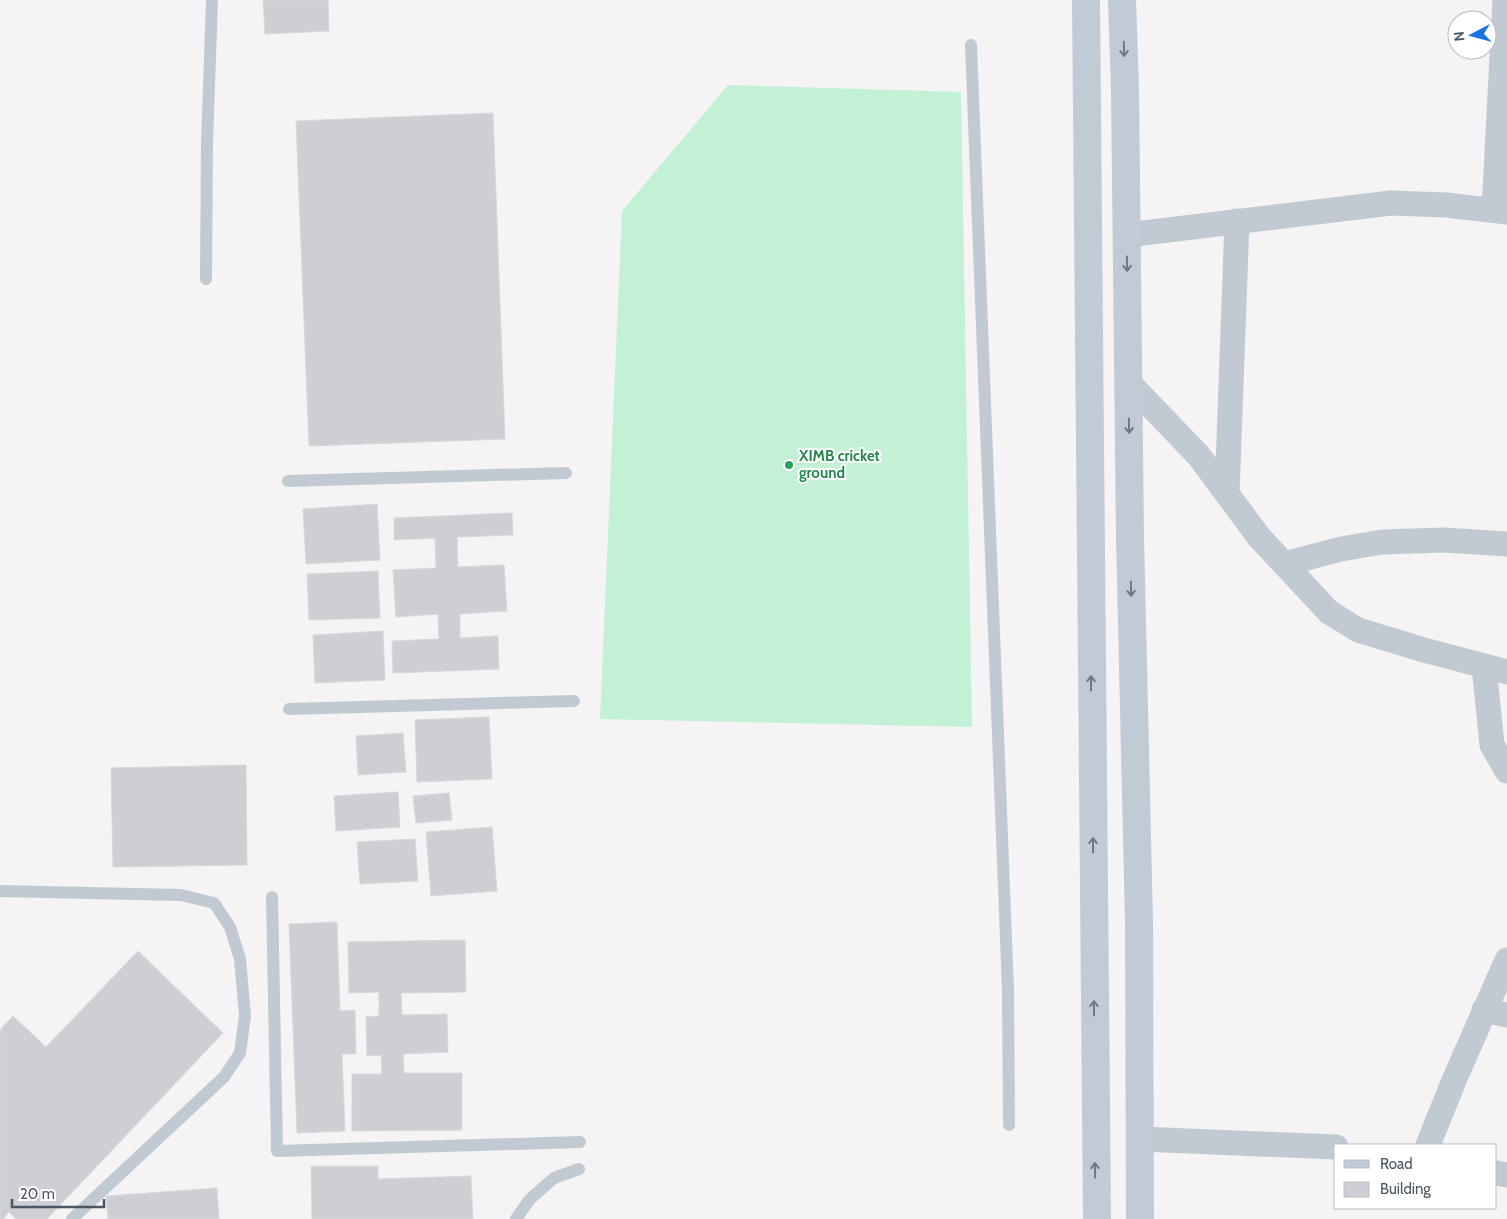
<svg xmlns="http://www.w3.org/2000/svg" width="1507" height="1219" font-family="Cabin,sans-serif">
	<rect width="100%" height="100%" fill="#f5f3f3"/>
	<path fill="#c3f1d5" d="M728 85 961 92 972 727 600 719 622 211Z"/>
	<path fill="#cdcfd5" stroke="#d7d9de" d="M263 0H328L329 31 265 34Z
		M493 113 505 439 309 446 296 121Z
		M377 504 380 560 306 564 303 509Z
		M512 513 513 535 457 537 458 567 504 565 507 611 460 614V638L498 636 499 669 393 673 392 641 439 639 438 614 396 617 393 570 436 568 435 538 394 540V518Z
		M378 571 380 618 309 620 307 574Z
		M383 631 385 680 315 683 313 635Z
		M489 717 492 779 417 782 415 720Z
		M403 733 406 772 358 775 356 736Z
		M246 765 247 865 113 867 111 768Z
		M398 792 400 827 336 831 334 796Z
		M449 793 452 820 416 823 413 796Z
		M492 827 497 891 431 896 426 832Z
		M415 839 418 881 360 884 357 842Z
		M337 922 340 1011 355 1010 356 1054H342L345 1131 297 1133 289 924Z
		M465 940 466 992 401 993 402 1015 447 1014 448 1052 403 1054 404 1073H462V1130L352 1131V1074H382L381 1055 367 1056 366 1017 379 1016V992L349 993 348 942Z
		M138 951 223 1033 47 1219H16L9 1212 3 1219H0V1030L13 1016 46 1047Z
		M311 1166H378V1179L471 1176 473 1219H312Z
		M217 1188 219 1219H108L106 1196Z"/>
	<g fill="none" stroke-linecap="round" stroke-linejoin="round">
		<path stroke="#c1cad2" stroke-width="12" d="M971 45 1008 990 1009 1125
			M206 279 207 143 212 0
			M288 481 566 473
			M289 709 574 701
			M0 891 181 895 214 903 230 927 240 959 245 1016 240 1053 224 1077 72 1219
			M272 897 277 1151 580 1142
			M516 1219 530 1199 554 1178 579 1169"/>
		<path stroke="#c1cad2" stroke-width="25" d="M1494 210 1505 0
			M1127 235 1391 203 1446 205 1507 212
			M1129 383 1199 456 1259 537 1329 612 1358 630 1424 650 1507 672
			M1227 494 1237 221
			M1284 564 1341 549 1382 542 1444 540 1507 544
			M1484 666 1492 745 1507 771
			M1484 1010 1507 1015
			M1140 1139 1336 1147
			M1428 1145 1455 1078 1507 960
			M1496 1173 1507 1175"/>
		<path stroke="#c1cbd6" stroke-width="28" d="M1086 0 1097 1219
			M1122 0 1125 89 1130 537 1139 922 1140 1219"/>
	</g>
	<defs><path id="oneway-shaft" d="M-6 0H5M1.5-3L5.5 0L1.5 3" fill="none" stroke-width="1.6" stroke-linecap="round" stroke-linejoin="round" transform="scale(1.25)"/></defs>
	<g stroke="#6e7984">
		<use href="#oneway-shaft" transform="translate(1124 49) rotate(88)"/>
		<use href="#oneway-shaft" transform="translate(1127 264) rotate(89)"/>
		<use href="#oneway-shaft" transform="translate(1129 426) rotate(89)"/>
		<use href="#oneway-shaft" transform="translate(1131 589) rotate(89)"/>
		<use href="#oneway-shaft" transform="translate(1091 683) rotate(-90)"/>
		<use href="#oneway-shaft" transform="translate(1093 845) rotate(-90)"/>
		<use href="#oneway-shaft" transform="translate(1094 1008) rotate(-90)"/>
		<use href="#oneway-shaft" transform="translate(1095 1170) rotate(-91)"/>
	</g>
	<circle fill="#2e9e5b" stroke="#fff" stroke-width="2" cx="789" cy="465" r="5"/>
	<g text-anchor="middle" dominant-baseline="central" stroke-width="4" stroke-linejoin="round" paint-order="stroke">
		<g font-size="15" font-weight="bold" fill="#27864d" stroke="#fff" text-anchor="start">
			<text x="799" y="456">XIMB cricket<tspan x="799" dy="17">ground</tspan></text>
		</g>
	</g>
	<rect x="1334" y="1144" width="162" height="65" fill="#ffffff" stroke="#b7bbc0"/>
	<rect x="1344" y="1160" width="25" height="8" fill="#c1cbd6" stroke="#b7bbc0"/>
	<text x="1380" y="1169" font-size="15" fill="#4a5661">Road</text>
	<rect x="1344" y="1182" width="25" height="15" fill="#cdcfd5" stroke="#b7bbc0"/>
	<text x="1380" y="1194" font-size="15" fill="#4a5661">Building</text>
	<g transform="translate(1472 35) rotate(264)"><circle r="24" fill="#ffffff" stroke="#b7bbc0"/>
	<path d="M0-4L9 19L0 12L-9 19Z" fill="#1a73e8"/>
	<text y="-8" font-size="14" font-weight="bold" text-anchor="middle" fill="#4a5661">N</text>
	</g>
	<path d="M12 1199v8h92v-8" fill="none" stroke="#4a5661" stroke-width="2.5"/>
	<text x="20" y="1199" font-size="15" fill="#4a5661" stroke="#ffffff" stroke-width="4" paint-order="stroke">20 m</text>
</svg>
